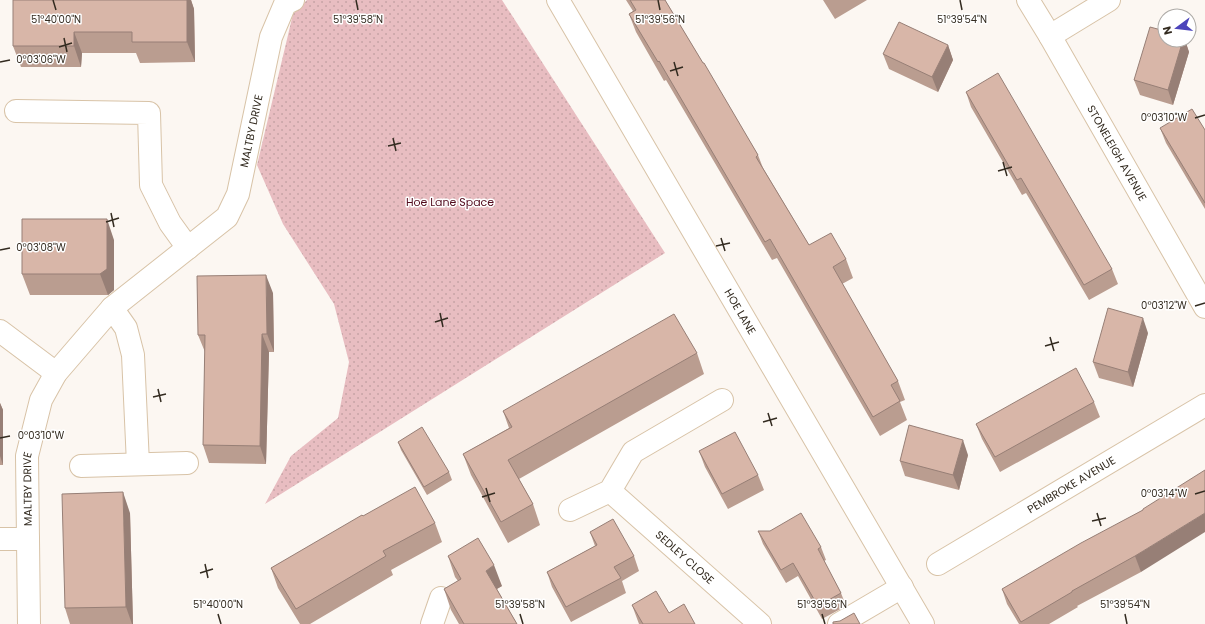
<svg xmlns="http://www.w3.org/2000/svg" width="1205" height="624" font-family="Poppins,sans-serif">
	<defs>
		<pattern id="park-dots" width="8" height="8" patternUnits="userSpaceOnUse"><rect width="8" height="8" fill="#e8bdc1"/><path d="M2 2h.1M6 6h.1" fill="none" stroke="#c7a3a6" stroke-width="1.8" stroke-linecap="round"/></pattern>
	</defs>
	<rect width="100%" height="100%" fill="#fcf7f2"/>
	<path fill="url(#park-dots)" d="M307 0H502L665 253 265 504 291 456 338 418 349 362 334 304 283 224 257 165 293 14Z"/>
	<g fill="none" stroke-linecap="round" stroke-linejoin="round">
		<g stroke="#d8c3a7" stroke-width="24">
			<g id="minor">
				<path id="s1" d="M558 0 923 624"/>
				<path id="s2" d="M1028 0 1050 36 1205 307"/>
				<path d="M1050 36 1109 0"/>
				<path d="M16 111 149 113 151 185 170 223 188 248"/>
				<path d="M112 308 126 328 133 355 138 464"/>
				<path d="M0 331 56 373"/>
				<path d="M81 466 187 463"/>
				<path id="s3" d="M610 491 760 624"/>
				<path d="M570 510 610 491 633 452 722 400"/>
				<path d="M0 539H28"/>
				<path id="s4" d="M938 564 1205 405"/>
				<path id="s5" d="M29 624 27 456 41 400 56 373 112 308 227 217 238 194 271 37 285 4 293 0"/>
				<path d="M432 624 441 598"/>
				<path d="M839 624 902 587"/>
			</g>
		</g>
		<use href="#minor" stroke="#fff" stroke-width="22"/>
	</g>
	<path fill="#ba9d90" d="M13 0H191L194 9 195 62 140 63 136 53H82L81 67H21L13 46Z
		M626 0H665L758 155 763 168 809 245 846 259 853 278 842 284 898 381 905 400 900 402 907 420 880 436 777 258 772 260 666 80 664 81 636 32 629 14 633 11Z
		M823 0H867L835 19Z
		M1165 40H1185L1189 52 1173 105 1140 95 1134 80Z
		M948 45 953 60 938 92 889 69 883 54Z
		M966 92 1112 269 1118 284 1089 300 1026 193 1022 195 971 107Z
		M1160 128 1205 130V209L1166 143Z
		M114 240V290L108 295H30L22 274Z
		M273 293 274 352H269L266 464 209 463 203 445 205 352 198 335Z
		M1148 333 1133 387 1099 378 1093 362Z
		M697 353 704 374 519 479 533 504 540 525 508 543 471 475 463 454 509 428 503 411Z
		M1094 402 1100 417 1000 472 982 439 976 424Z
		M0 403 3 410V465H0Z
		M398 442 449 472 452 480 427 495 401 450Z
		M699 451 758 475 764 490 728 509 705 467Z
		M968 455 959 490 905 476 900 461Z
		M1143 510 1141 572 1077 606 1078 607 1049 624H1019L1007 604 1002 589Z
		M130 513 133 624H70L65 608Z
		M363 516 435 523 442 542 391 570 393 575 310 624H300L278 588 271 568Z
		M758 531 821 547 826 560 824 561 841 593 846 606 822 619 798 576 786 583 763 544Z
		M590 532 634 556 639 571 622 581 626 593 571 622 552 587 547 572 595 546Z
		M448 556 502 586 497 589 517 624H459L451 610 444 589 458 581 455 577Z
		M632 605 669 613 695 624H639Z"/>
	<path fill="#977f76" d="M187 0H191L194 9 195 62 187 42Z
		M74 32 82 53 81 67 74 46Z
		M1183 40H1185L1189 52 1173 105 1168 90Z
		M948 45 953 60 938 92 932 77Z
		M107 219 114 240V290L108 295 100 274Z
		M266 275 273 293 274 352 267 334Z
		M1143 318 1148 333 1133 387 1128 372Z
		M262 334 269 352 266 464 260 446Z
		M0 403 3 410V465L0 456Z
		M963 440 968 455 959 490 953 475Z
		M123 492 130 513 133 624H132L126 607Z
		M1205 513V532L1141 572 1135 556Z
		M494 565 502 586 493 591 486 571Z"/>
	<path fill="#d8b6a8" stroke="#977f76" d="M13 0H187V42H132V32H74V46H13Z
		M630 0H665L703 63H704L758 155 756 157 809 245 831 233 846 259 833 267 898 381 891 385 900 401 873 417 770 239 765 242 659 61 658 62 629 14 636 10Z
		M899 22 948 45 932 77 883 54Z
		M1150 27 1165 31V40H1183L1168 90 1134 80Z
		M998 73 1112 269 1084 285 1021 178 1017 180 966 92Z
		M1192 109 1205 130V203L1160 128Z
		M22 219H107V269L100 274H22Z
		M266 275 267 334H262L260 446 203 445 205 335H198L197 276Z
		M1108 308 1143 318 1128 372 1093 362Z
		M674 314 697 353 508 460 533 504 501 522 463 454 512 427 503 411Z
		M1076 368 1094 402 995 457 976 424Z
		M909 425 963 440 953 475 900 461Z
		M422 427 449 472 424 487 398 442Z
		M735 432 758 475 722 494 699 451Z
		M1205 470V513L1135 556 1072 591V592L1021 622 1002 589 1081 543 1143 510V509Z
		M415 487 435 523 383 551 386 556 296 609 271 568 362 515 363 516Z
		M123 492 126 607 65 608 62 494Z
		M801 513 821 547 818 549 841 593 818 606 793 563 781 570 758 531H770Z
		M613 519 634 556 614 567 621 578 566 607 547 572 597 545 590 532Z
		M478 538 494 565 486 571 517 624H464L444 589 461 579 448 556Z
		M656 591 669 613 684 604 695 624H643L632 605Z
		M854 613 860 624H833V622L840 621Z"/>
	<path fill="none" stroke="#332b20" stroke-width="1.5" d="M53 0 56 10M356 0 358 10M658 0 660 10M960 0 962 10M64 38 67 52M59 47 72 43M0 62 10 60M674 62 678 76M670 71 683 67M1195 118 1205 115M393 138 396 151M388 146 401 143M1003 162 1007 176M998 171 1012 167M111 213 114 227M106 222 119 218M721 238 725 251M716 246 730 243M0 250 10 248M1195 306 1205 303M440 313 443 327M435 322 448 318M1050 337 1054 351M1045 346 1059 342M158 389 161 402M153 397 166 394M768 413 772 426M763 422 777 418M0 438 10 436M486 488 490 502M1195 494 1205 491M482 497 495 493M1097 513 1101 526M1092 521 1106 518M205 564 208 578M200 573 213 569M218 614 221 624M520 614 523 624M822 614 825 624M1125 614 1127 624"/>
	<g text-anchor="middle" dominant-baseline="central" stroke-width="3" stroke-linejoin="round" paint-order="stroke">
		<g font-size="11" fill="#332b20" stroke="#fff">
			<text stroke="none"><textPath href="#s5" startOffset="579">MALTBY DRIVE</textPath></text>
			<text stroke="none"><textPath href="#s2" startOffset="177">STONELEIGH AVENUE</textPath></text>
			<text stroke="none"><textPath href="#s1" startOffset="361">HOE LANE</textPath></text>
			<text stroke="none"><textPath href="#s4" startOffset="155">PEMBROKE AVENUE</textPath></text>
			<text stroke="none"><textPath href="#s5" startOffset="135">MALTBY DRIVE</textPath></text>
			<text stroke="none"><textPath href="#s3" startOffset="100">SEDLEY CLOSE</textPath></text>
		</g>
		<g font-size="11" fill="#530c1e" stroke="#fff">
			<text x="450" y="202">Hoe Lane Space</text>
		</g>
	</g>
	<g font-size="10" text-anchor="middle" fill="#332b20" stroke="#fff" stroke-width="3" stroke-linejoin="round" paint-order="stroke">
		<text x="56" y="23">51°40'00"N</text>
		<text x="660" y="23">51°39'56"N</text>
		<text x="358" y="23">51°39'58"N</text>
		<text x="962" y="23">51°39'54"N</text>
		<text x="41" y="63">0°03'06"W</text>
		<text x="1164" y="121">0°03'10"W</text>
		<text x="41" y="251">0°03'08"W</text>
		<text x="1164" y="309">0°03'12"W</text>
		<text x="41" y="439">0°03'10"W</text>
		<text x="1164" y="497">0°03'14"W</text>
		<text x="218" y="608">51°40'00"N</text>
		<text x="520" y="608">51°39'58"N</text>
		<text x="822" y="608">51°39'56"N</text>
		<text x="1125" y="608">51°39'54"N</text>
	</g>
	<g transform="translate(1177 28) rotate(255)"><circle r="19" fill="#ffffff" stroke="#adaaa6"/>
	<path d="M0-3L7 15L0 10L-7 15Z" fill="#4c44bb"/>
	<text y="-6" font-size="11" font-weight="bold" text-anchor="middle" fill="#332b20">N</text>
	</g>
</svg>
